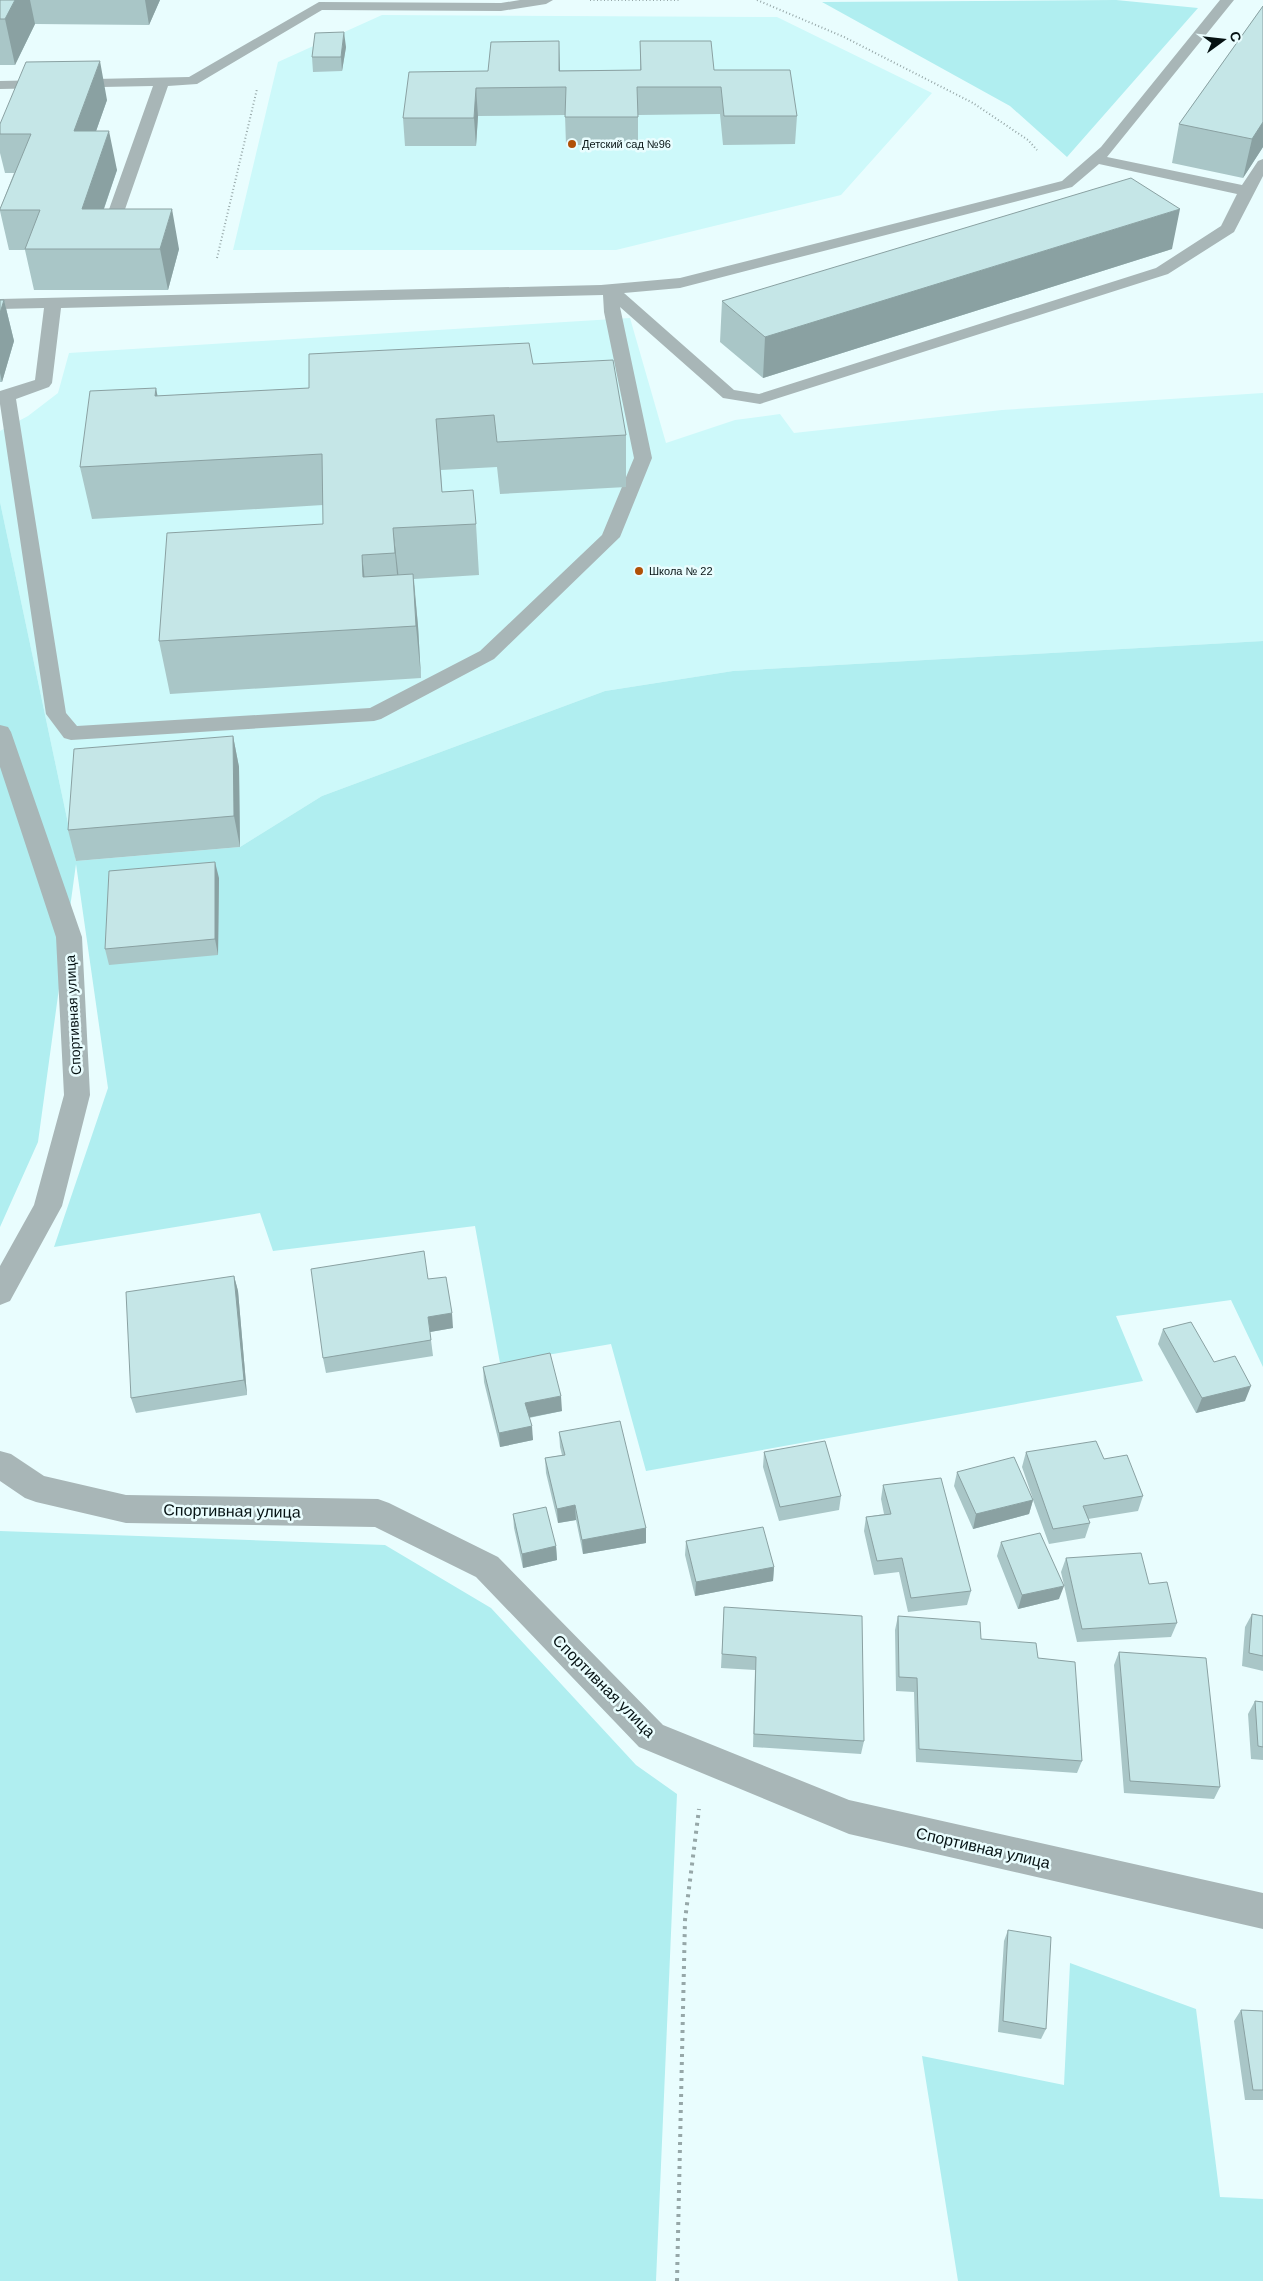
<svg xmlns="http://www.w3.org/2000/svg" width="1263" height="2281" font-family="Arial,sans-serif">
	<rect width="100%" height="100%" fill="#e9fdfe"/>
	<path fill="#cdf9fa" d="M382 15 777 17 932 93 841 195 616 250H233L278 62Z
		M630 318 666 443 735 420 780 414 794 433 1002 410 1263 393V641L733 671 605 691 322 796 240 847 76 861 0 502V431L28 416 58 393 69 353Z"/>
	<path fill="#b0eef0" d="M1116 0 1198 8 1067 157 1010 106 822 2Z
		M0 502 76 861 240 847 322 796 605 691 733 671 1263 641V1367L1231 1300 1116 1316 1143 1381 646 1471 611 1344 500 1363 475 1226 273 1251 260 1213 54 1247 108 1088 76 864 38 1142 0 1227Z
		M0 1531 385 1545 491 1608 636 1765 677 1794 656 2281H0Z
		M1070 1963 1196 2009 1220 2197 1263 2199V2281H958L922 2056 1064 2085Z"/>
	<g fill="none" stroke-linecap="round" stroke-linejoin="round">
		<path stroke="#96a7a8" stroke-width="2" stroke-dasharray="1 2.5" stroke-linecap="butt" d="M590 0H680
			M757 0 844 37 973 103 1028 140 1037 150
			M217 258 257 89"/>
		<path stroke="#96a7a8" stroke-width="4" stroke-dasharray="3 5" stroke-linecap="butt" d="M677 2281 685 1920 699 1809"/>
		<path fill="#a8b6b7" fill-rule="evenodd" d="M520 0H553L546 4 501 11 322 10 197 84 168 86 123 215 121 218H109L107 215 153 86 0 89V81L189 77 319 2 501 3Z
			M1220 0H1234L1107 157 1242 185 1258 161 1263 159V176L1234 232 1168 274 760 404 723 398 620 307 652 458 620 537 494 659 381 719 374 721 71 740 64 738 46 714 0 404V391L35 380 44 308 0 309V299L601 285 680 278 1062 181 1101 147ZM1099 164 1237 194 1221 226 1156 268 759 394 734 390 624 293 680 288 1072 187ZM603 295 604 312 634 458 602 535 480 651 370 708 77 726 66 713 16 399 49 387 52 383 61 308Z"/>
		<path fill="#a8b6b7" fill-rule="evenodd" d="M0 725 8 727 11 732 82 937 90 1095 62 1206 10 1301 0 1305V1266L34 1205 64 1095 56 937 0 767Z
			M0 1451 11 1454 44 1476 126 1495 378 1499 389 1503 498 1557 663 1725 849 1800 1263 1893V1929L849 1834 639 1747 476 1577 375 1527 126 1523 36 1502 25 1498 0 1481Z"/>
	</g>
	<path fill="#a9c6c7" d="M0 0H160L149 25 35 24 15 65H0Z
		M1263 6V147L1243 178 1172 163 1179 124Z
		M640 41 714 70 797 116 795 144 723 145 720 114 638 115V145H566L565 115 478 116 476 146H405L403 118 488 71 640 70Z
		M346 47 342 71 313 72 312 57Z
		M107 100 96 131 117 170 104 209 179 249 168 290H34L25 250H9L0 211V209L14 173H5L0 153V124Z
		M1172 249 763 378 720 342 722 301Z
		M0 300H4L14 341 2 382H0Z
		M533 364 626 435V487L500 494 497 467 441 470 442 492 476 524 479 575 414 579 418 626 421 678 170 694 159 641 323 524V505L92 519 80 467 157 396 309 388Z
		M233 736 239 767 240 847 76 861 68 830Z
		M219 878 218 955 109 965 105 949Z
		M234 1276 238 1291 247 1395 136 1413 131 1398Z
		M428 1279 453 1328 430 1332 433 1356 326 1373 323 1358Z
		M1163 1329 1214 1362 1245 1401 1196 1413 1158 1344Z
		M483 1367 562 1411 529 1418 533 1440 500 1447 484 1382Z
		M559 1432 646 1528V1543L583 1554 576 1520 558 1523 546 1473 545 1458 562 1455 560 1447Z
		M764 1452 841 1496 839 1510 779 1521 763 1467Z
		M1026 1452 1104 1459 1143 1496 1138 1511 1088 1519 1090 1523 1085 1538 1049 1544 1033 1500 1029 1514 973 1529 954 1486 957 1472 1033 1499 1022 1467Z
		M883 1485 971 1591 967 1605 908 1612 899 1572 874 1575 864 1531 866 1517 884 1514 881 1499Z
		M513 1514 556 1546 557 1560 523 1568 514 1528Z
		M686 1541 774 1567 773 1581 695 1596 685 1555Z
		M1001 1542 1059 1599 1018 1609 997 1556Z
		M1066 1558 1149 1584 1177 1623 1171 1637 1077 1642 1061 1572Z
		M724 1607 864 1741 861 1754 753 1747 755 1670 721 1668Z
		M1252 1614 1263 1616V1671L1242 1666 1245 1627Z
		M898 1616 981 1639 1038 1658 1082 1761 1077 1773 916 1762 914 1692 896 1691 895 1630Z
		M1119 1652 1220 1787 1214 1799 1124 1793 1114 1665Z
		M1255 1701 1263 1702V1760L1251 1759 1248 1714Z
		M1008 1930 1046 2029 1041 2039 998 2032 1004 1941Z
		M1241 2010 1263 2011V2100H1245L1234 2021Z"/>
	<path fill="#8aa1a2" d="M15 0H30L35 24 15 65 5 19Z
		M145 0H160L149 25Z
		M344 32 346 47 342 71 341 57Z
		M559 41 560 69V87L559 71Z
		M100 61 107 100 82 171 74 131Z
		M476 88 478 116 476 146 474 118Z
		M1263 122V147L1243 178 1252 139Z
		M109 131 117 170 90 249 82 209Z
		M172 209 179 249 168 290 160 249Z
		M1180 209 1172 249 763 378 765 337Z
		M4 300 14 341 2 382 0 373V313Z
		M156 388 166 439 155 396Z
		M393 528 399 580 400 605 395 553Z
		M362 555 368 607 369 630 363 577Z
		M413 574 418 626 421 678 416 626Z
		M233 736 239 767 240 847 234 816Z
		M215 862 219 878 218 955 215 939Z
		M234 1276 238 1291 247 1395 244 1380Z
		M452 1313 453 1328 430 1332 428 1317Z
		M1251 1386 1245 1401 1196 1413 1202 1398Z
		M561 1396 562 1411 526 1418 525 1403Z
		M532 1426 533 1440 500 1447 499 1433Z
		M1033 1500 1029 1514 973 1529 976 1514Z
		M575 1505 576 1520 558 1523 557 1509Z
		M646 1528V1543L583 1554 582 1540Z
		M556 1546 557 1560 523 1568 522 1554Z
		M774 1567 773 1581 695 1596 696 1582Z
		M1064 1586 1059 1599 1018 1609 1022 1595Z"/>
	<path fill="#c5e6e7" stroke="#8aa1a2" d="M0 0H15L5 19H0Z
		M1263 6V122L1252 139 1179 124Z
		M344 32 341 57H312L315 33Z
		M559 41V71L641 70 640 41H711L714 70H790L797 116H724L721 87H637L638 117H565L566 87 476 88 474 118H403L409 72 488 71 491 42Z
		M100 61 74 131H109L82 209H172L160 249H25L40 210H0V209L31 134H0V124L26 62Z
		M1131 178 1180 209 765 337 722 301Z
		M0 300H4L0 313Z
		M529 343 533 364 613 360 626 435 497 442 494 415 436 419 442 492 473 490 476 524 393 528 395 553 362 555 363 577 413 574 416 626 159 641 167 533 323 524 322 454 80 467 90 391 156 388 155 396 309 388V354Z
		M233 736 234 816 68 830 74 749Z
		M215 862V939L105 949 109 871Z
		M424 1251 428 1279 446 1277 452 1313 428 1317 431 1340 323 1358 311 1269Z
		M234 1276 244 1380 131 1398 126 1292Z
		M1191 1322 1214 1362 1235 1356 1251 1386 1202 1398 1163 1329Z
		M550 1353 561 1396 525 1403 532 1426 499 1433 483 1367Z
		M620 1421 646 1528 582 1540 575 1505 557 1509 545 1458 565 1455 559 1432Z
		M825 1441 841 1496 780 1507 764 1452Z
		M1096 1441 1104 1459 1127 1455 1143 1496 1083 1506 1090 1523 1053 1529 1026 1452Z
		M1014 1457 1033 1500 976 1514 957 1472Z
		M941 1478 971 1591 911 1598 902 1558 877 1561 866 1517 891 1514 883 1485Z
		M546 1507 556 1546 522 1554 513 1514Z
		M763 1527 774 1567 696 1582 686 1541Z
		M1040 1533 1064 1586 1022 1595 1001 1542Z
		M1141 1553 1149 1584 1167 1582 1177 1623 1082 1629 1066 1558Z
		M724 1607 862 1616 864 1741 754 1734 756 1657 722 1654Z
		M1252 1614 1263 1616V1656L1249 1653Z
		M898 1616 980 1622 981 1639 1036 1643 1038 1658 1075 1662 1082 1761 919 1749 917 1678 899 1677Z
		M1119 1652 1206 1658 1220 1787 1130 1781Z
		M1255 1701 1263 1702V1747L1258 1746Z
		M1008 1930 1051 1937 1046 2029 1003 2021Z
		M1241 2010 1263 2011V2090H1253Z"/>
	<g fill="#b05006" stroke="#e9fdfe" stroke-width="2">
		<circle cx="572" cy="144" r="5"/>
		<circle cx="639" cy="571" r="5"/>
	</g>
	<g text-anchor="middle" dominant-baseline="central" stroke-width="5" stroke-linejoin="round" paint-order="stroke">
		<g font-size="11" fill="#061213" stroke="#e9fdfe" text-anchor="start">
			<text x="582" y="144">Детский сад №96</text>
			<text x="649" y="571">Школа № 22</text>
		</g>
		<g font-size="14" fill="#061213" stroke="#e9fdfe">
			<text transform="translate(73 1015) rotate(-93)">Спортивная улица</text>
		</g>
		<g font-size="16" fill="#061213" stroke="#e9fdfe">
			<text transform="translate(232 1511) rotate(1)">Спортивная улица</text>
			<text transform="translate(604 1686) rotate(45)">Спортивная улица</text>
			<text transform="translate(983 1848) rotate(13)">Спортивная улица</text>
		</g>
	</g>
	<g transform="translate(1223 40) rotate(75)" stroke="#e9fdfe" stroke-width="4" paint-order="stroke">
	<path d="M0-4L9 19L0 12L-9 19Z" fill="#061213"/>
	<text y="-8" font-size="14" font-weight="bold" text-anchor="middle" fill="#061213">С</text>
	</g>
</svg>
